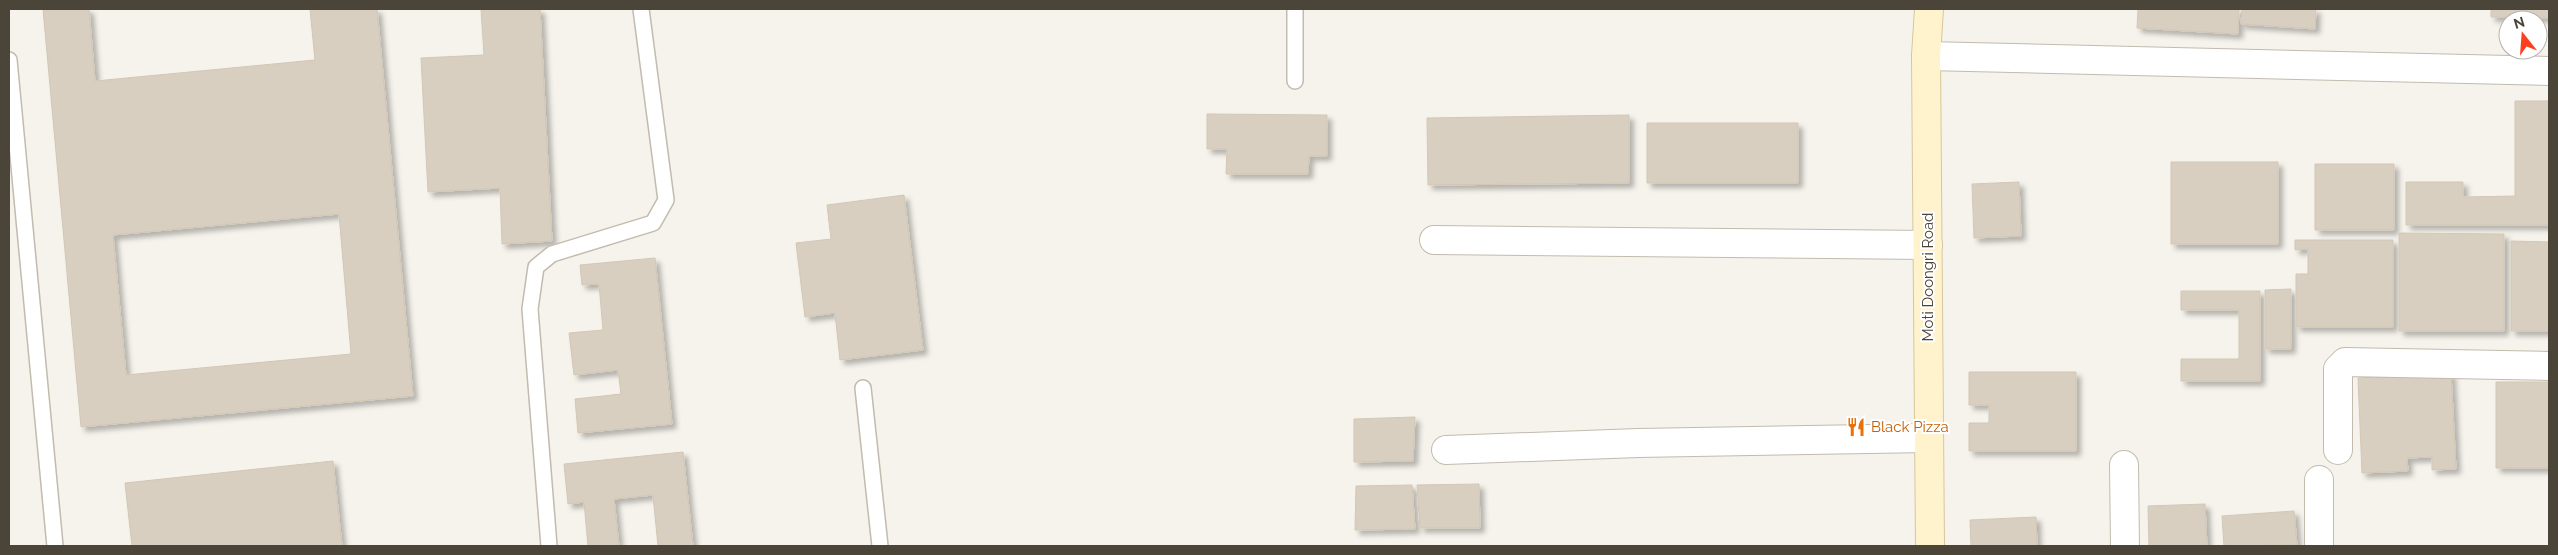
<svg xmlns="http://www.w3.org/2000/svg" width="2558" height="555" font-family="Raleway,sans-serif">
	<defs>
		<filter id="shadow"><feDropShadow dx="4.5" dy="4.5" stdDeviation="2.5" flood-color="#0004"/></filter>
	</defs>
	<rect width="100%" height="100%" fill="#f6f3ec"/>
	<path fill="#d8cfc1" stroke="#d3c7b4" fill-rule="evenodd" filter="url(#shadow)" d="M43 9H89L95 81 315 60 310 9H377L413 396 81 427ZM339 214 351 354 126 375 113 235Z
		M481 9H540L552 241 502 244 500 188 428 192 421 58 484 55Z
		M2138 9H2239L2238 34 2137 28Z
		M2242 9H2316L2315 29 2241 24Z
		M2491 9H2549V18L2491 17Z
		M2515 101H2549V225H2406V182H2463V197L2515 196Z
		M1207 114 1327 115V156H1309L1308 174H1226L1227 149H1207Z
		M1629 115V183L1428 185 1427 118Z
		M1647 123H1798V183H1647Z
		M2171 162H2278V244H2171Z
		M2315 164H2394V230H2315Z
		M2019 182 2021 236 1974 238 1972 184Z
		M904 195 923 350 840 360 835 313 805 317 796 243 831 239 827 205Z
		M2399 233 2504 234V331H2399Z
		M2295 240H2393V327H2296V274H2308V249L2295 250Z
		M2511 241 2549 242V331H2511Z
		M655 258 672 424 578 433 575 399 621 394 618 370 574 375 569 333 603 330 599 284 582 285 580 265Z
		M2291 289V349H2265V290Z
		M2181 291H2260V381H2181V359H2239V310H2181Z
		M1969 372H2076V451H1969V423H1989V405H1969Z
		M2451 373 2456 469 2432 470V457L2407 458 2408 471 2362 473 2358 378Z
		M2496 382H2549V468H2496Z
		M1415 417 1413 461 1354 462V419Z
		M683 452 693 546H658L653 495 614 499 619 546H588L584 502 568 504 564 464Z
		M333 461 342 546H132L125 483Z
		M1479 484 1480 528H1420L1417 485Z
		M1412 485 1415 529 1355 530 1356 486Z
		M2205 504 2207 546H2149L2148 506Z
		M2294 511 2297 545 2224 546 2222 516Z
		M2036 517 2037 546H1971L1970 520Z"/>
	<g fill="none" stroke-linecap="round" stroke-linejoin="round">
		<g stroke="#c2bbae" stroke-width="18">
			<path id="lane" d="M9 60 55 546
				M1295 81V9
				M863 388 880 546
				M549 546 530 309 536 267 552 254 653 223 666 200 641 9"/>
		</g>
		<g stroke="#c2bbae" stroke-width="30">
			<path id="street" d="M1926 56 2549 71
				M1434 240 1928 245
				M1446 450 1638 443 1929 438
				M2338 450V369L2345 362 2549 366
				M2124 465 2125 546
				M2319 480V546"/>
		</g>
		<g stroke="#d6c79b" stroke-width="30">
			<path id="secondary" d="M1929 9 1926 56 1930 546"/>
		</g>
		<use href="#lane" stroke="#fff" stroke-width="15"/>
		<use href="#street" stroke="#fff" stroke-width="28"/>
		<use href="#secondary" stroke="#fff3cd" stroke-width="28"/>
	</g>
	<defs>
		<g id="restaurant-bare" transform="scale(1.5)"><path d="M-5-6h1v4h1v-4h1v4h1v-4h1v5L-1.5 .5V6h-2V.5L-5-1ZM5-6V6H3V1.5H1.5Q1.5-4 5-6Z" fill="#e8710a" stroke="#fff" stroke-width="2.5" paint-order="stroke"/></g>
	</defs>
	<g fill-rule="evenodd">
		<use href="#restaurant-bare" x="1856" y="427"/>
	</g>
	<g text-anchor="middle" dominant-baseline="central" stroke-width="4" stroke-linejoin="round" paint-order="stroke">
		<g font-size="15" fill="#4b4439" stroke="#fff">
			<text transform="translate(1928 277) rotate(-90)">Moti Doongri Road</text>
		</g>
		<g font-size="15" fill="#c56008" stroke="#fff" text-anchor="start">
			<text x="1871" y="427">Black Pizza</text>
		</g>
	</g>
	<rect width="2558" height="555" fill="none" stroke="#4b4439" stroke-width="20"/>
	<g transform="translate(2523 35) rotate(343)"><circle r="24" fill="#ffffff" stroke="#b7b4b0"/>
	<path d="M0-4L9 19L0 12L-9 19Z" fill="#fc3f1d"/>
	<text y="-8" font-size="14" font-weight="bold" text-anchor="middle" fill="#4b4439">N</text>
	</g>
</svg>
